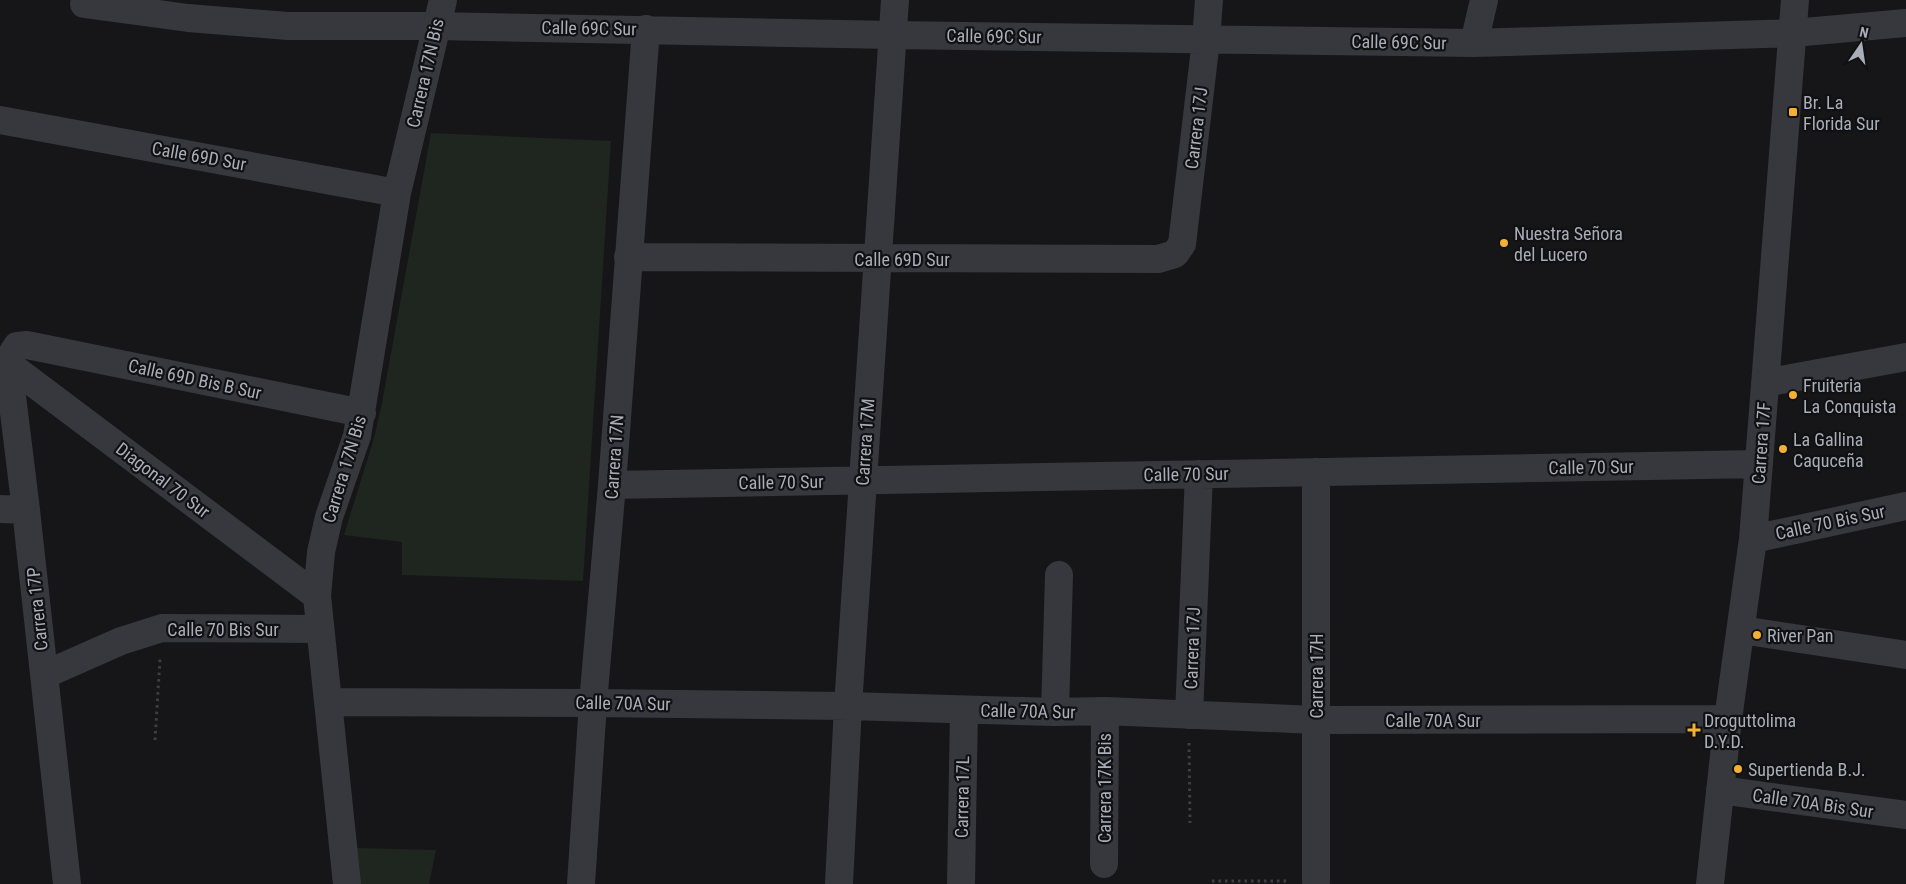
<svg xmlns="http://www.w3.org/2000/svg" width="1906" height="884" font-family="'Roboto Condensed',sans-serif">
	<rect width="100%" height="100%" fill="#161618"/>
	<path fill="#1e261f" d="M431 133 611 141 583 581 402 575V542L344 535 374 438 382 403Z
		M356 848 436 850 429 884H360Z"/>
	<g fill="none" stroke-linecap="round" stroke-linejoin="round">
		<path stroke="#3d3f44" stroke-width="3" stroke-dasharray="2.5 4" stroke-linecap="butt" d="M155 740 160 659
			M1189 743 1190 823
			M1212 881H1289"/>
		<path stroke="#37383d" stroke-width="28" d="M84 4 188 18 288 26H436L893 35 1474 43 1793 33 1906 23
			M1474 43 1484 0
			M0 120 397 193
			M628 257 1158 259 1175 254 1182 244 1206 40 1209 0
			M8 364 317 596
			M1765 383 1906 357
			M612 485 1759 464
			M0 509 26 510
			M1753 539 1906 506
			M1741 630 1906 655
			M44 675 121 641 162 628 320 629
			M328 702 593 703 848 706 1055 712 1105 711 1316 720 1728 719
			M1055 712 1059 575
			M1189 715 1199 474
			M1720 790 1906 815
			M1104 864 1105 711
			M1316 881V472
			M67 884 26 510 8 364 13 352 17 346 27 345 362 413
			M347 884 317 596 321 552 329 517 357 436 397 193 443 0
			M581 884 593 703 612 485 646 29
			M839 884 848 706 895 0
			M961 884 964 710
			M1710 884 1728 719 1753 539 1795 0"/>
	</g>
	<g fill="#f2b134" stroke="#111113" stroke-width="2">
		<rect x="1788" y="107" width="10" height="10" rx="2.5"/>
		<circle cx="1504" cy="243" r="5"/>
		<circle cx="1793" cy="395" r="5"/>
		<circle cx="1783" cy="449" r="5"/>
		<circle cx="1757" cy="635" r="5"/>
		<path d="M1691.5 722.5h5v5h5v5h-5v5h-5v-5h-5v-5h5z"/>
		<circle cx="1738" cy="769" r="5"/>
	</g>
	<g text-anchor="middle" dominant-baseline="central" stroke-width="4.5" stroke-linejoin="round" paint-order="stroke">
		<g font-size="18" fill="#a8adb8" stroke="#111113">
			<text transform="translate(589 28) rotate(1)">Calle 69C Sur</text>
			<text transform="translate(994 36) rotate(1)">Calle 69C Sur</text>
			<text transform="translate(1399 42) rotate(1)">Calle 69C Sur</text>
			<text transform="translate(425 73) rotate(-77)">Carrera 17N Bis</text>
			<text transform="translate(1196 128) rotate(-83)">Carrera 17J</text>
			<text transform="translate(199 156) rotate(10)">Calle 69D Sur</text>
			<text x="902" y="259">Calle 69D Sur</text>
			<text transform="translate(195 379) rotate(12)">Calle 69D Bis B Sur</text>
			<text transform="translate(865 442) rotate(-86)">Carrera 17M</text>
			<text transform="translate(1761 443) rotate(-86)">Carrera 17F</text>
			<text transform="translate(614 457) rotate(-86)">Carrera 17N</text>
			<text transform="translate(1591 467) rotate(-1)">Calle 70 Sur</text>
			<text transform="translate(344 469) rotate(-73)">Carrera 17N Bis</text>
			<text transform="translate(1186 474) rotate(-1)">Calle 70 Sur</text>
			<text transform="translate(163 480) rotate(37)">Diagonal 70 Sur</text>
			<text transform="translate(781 482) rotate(-1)">Calle 70 Sur</text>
			<text transform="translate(1830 522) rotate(-12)">Calle 70 Bis Sur</text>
			<text transform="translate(37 609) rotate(-96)">Carrera 17P</text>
			<text x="223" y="629">Calle 70 Bis Sur</text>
			<text transform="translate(1192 648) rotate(-88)">Carrera 17J</text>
			<text transform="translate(1316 676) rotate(-90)">Carrera 17H</text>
			<text transform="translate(623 703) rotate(1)">Calle 70A Sur</text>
			<text transform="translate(1028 711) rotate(1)">Calle 70A Sur</text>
			<text x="1433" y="720">Calle 70A Sur</text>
			<text transform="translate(1104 788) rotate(-90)">Carrera 17K Bis</text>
			<text transform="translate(962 797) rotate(-89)">Carrera 17L</text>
			<text transform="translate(1813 803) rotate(8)">Calle 70A Bis Sur</text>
		</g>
		<g font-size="18" fill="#a8adb8" stroke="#111113" text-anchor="start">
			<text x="1803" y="102">Br. La<tspan x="1803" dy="21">Florida Sur</tspan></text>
			<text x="1514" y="233">Nuestra Señora<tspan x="1514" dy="21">del Lucero</tspan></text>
			<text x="1803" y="385">Fruiteria<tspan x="1803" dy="21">La Conquista</tspan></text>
			<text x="1793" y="439">La Gallina<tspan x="1793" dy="21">Caquceña</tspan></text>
			<text x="1767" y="635">River Pan</text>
			<text x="1704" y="720">Droguttolima<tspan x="1704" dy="21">D.Y.D.</tspan></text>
			<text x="1748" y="769">Supertienda B.J.</text>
		</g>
	</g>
	<g transform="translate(1861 45) rotate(13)" stroke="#111113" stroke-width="4" paint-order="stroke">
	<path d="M0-4L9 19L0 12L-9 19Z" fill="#a8adb8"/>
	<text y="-8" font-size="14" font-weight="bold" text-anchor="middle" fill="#a8adb8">N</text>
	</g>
</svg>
